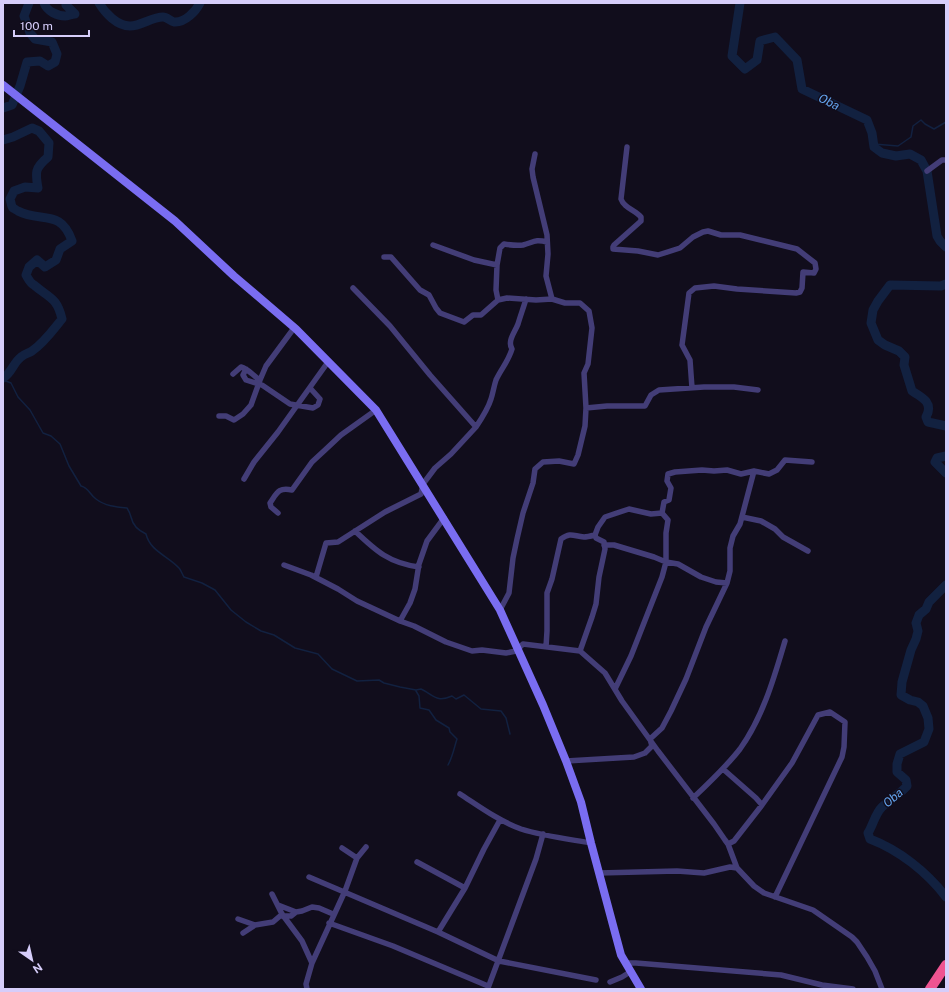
<svg xmlns="http://www.w3.org/2000/svg" width="949" height="992" font-family="'Public Sans',sans-serif">
	<rect width="100%" height="100%" fill="#110d1c"/>
	<g fill="none" stroke-linecap="round" stroke-linejoin="round">
		<path stroke="#122140" stroke-width="1.5" d="M874 144 898 146 911 137 913 126 921 120 925 124 934 129 946 122
			M3 380 11 383 18 397 30 410 43 433 51 436 60 444 69 466 81 486C89 488 90 495 96 499 105 506 116 507 127 508 129 511 130 513 131 517 133 526 138 530 146 534 150 551 168 556 179 568 181 570 182 574 184 577L202 583 215 590 231 610 246 622 261 631 274 635 295 648 318 654 332 669 357 681 379 680 384 683 400 687 416 690 421 689C434 695 436 703 452 696L456 699 464 695 481 709 501 711 506 718 510 734
			M416 691 419 696 420 708 429 710 436 720 449 728 450 732 457 739C454 748 453 756 448 765"/>
		<path stroke="#122140" stroke-width="9" d="M44 3C47 11 57 16 65 16 68 16 72 14 75 14L66 5 67 3
			M99 3C105 13 117 26 130 26 141 26 152 17 163 17 167 17 170 21 174 22 185 23 196 11 200 3
			M740 3 732 56 745 69 757 60 760 41 775 37 797 60 802 89 867 120 872 133 874 147 882 153 896 156 910 154 921 160 927 171 937 236 940 241 946 247
			M3 108 12 105 20 86 27 62 40 61 48 66 55 62 57 54 52 42 35 39 30 33 24 16 29 3
			M3 140 13 137 32 128 39 131 49 143 48 157C35 168 35 172 38 188L25 187 14 191 10 199C11 201 11 206 13 208 14 208 17 211 18 211 40 223 61 208 72 241L60 249 56 260 45 267 37 260 29 267 26 275C28 278 30 283 34 285 49 298 57 297 62 319 53 330 44 343 32 351 29 353 24 354 21 357 13 363 12 373 3 378
			M946 284 941 286 890 285 878 301 873 310 871 323 878 340 885 345 899 351 905 357 904 365 912 391C922 397 934 403 926 417L928 422 946 426
			M946 456 937 458 935 462 946 473
			M946 585 929 602 926 609 919 615 916 623 918 631 916 639 911 650 902 682 901 695 910 700 918 702 923 706 928 718 929 729 924 742 900 754 897 764V772L906 780 907 786C899 795 890 799 882 807 875 814 873 825 868 833L870 839C899 850 927 872 946 897"/>
		<path stroke="#433d77" stroke-width="5.5" d="M627 147 621 199C624 208 635 210 641 217V221L614 245 613 247V249L638 251 658 255 680 248 693 237 703 232 708 231 721 235H740L797 249 815 263 816 269 814 273 803 272 802 288 800 292 796 293 737 289 714 286 695 288 689 293 682 345 690 360 692 388
			M927 171 942 160H946
			M433 245 474 260 497 265 500 248 504 244C510 245 517 246 523 245 534 242 535 239 547 242
			M384 257H391L420 290 429 295 436 308 440 313 464 322 473 315H481L498 300 507 298 536 300 552 299 546 276 548 254 547 235 533 177 532 169 535 154
			M497 265 496 290 498 300
			M246 369 243 375 246 380 262 385 290 404 313 408 318 405 320 399 310 388
			M233 374 241 367C249 369 253 376 260 380
			M586 408 607 406H645L651 395 659 390 704 387H734L758 390
			M219 416H226L234 420 243 414 251 405 260 380 266 366 294 328
			M476 427C482 418 488 409 491 399 493 393 494 386 496 380 501 369 508 362 512 349 507 341 515 332 518 324 520 317 524 306 526 299
			M244 479 254 462 278 432 328 362
			M278 513 271 507 270 503C277 493 278 487 292 490L312 462 325 450 341 435 376 410
			M742 517 761 521 775 529 783 537 808 551
			M355 531C376 551 389 563 419 567
			M604 545H614L654 557 666 562 678 564 701 577 716 582 727 583
			M284 565 311 575 338 589 357 601 400 621 414 626 446 642 472 651 482 650 506 653 516 651 523 644 580 651 592 617 596 604 599 577 605 549 604 542 596 538 595 535 598 527 605 517 629 509 651 514 662 513 664 502 669 500 671 488 667 481 668 474 675 472 702 470 714 471 727 470 741 474 754 471 769 474 777 470 785 460 812 462
			M316 577 326 543 338 542 385 512 421 494 423 484 435 468 451 454 476 427 430 375 390 326 353 288
			M500 610 509 593 513 558 517 539 523 513 533 483 535 469 543 462 559 461 574 464 578 455 585 426 586 408 584 373 588 364 592 328 589 311 580 303H565L552 299
			M400 621 410 603 415 589 419 564 427 541 444 518
			M546 647 547 631V593L552 579 561 539C571 532 573 536 584 537 587 537 591 536 595 535
			M580 651 605 673 622 701 658 751 714 824 725 840 728 844 737 868 754 886 764 893 813 910 852 937 857 942 867 957 875 971 882 989
			M615 689 631 656 662 577 666 562V533L668 520 662 513
			M566 761 634 757 645 753 652 746 650 739 662 728 671 711 686 679 706 627 727 583 730 571V548L733 536 740 524 754 471
			M723 769 756 798 762 805
			M460 794C480 807 499 821 521 829 543 836 568 839 591 843
			M693 798C709 783 726 767 740 749 763 717 774 678 785 641
			M728 844 734 841 762 805 792 763 818 715 830 712 845 722 844 747 842 757 775 897
			M342 848 357 858
			M417 862 465 888
			M599 873 677 871 704 873 730 867 737 868
			M309 877 438 932 499 961 596 980
			M272 894 282 914 302 941 312 963
			M278 905 296 912
			M238 919 255 925
			M329 923 393 946 488 986
			M438 932 465 888 484 849 500 820
			M243 933 255 925 273 922 280 916H291L296 912 302 911 312 907 319 908 333 914
			M625 963H636L781 975 822 985 853 989
			M610 982 622 977 630 972
			M488 988 536 859 543 834
			M307 989 306 984 312 963 345 891 357 858 366 847"/>
		<path stroke="#7a6df1" stroke-width="8" d="M3 85 175 221 234 276 296 329 376 410 500 610 543 705 566 761 581 802 591 843 621 955 641 989"/>
		<path stroke="#ef5492" stroke-width="10" d="M930 989 946 965"/>
	</g>
	<g text-anchor="middle" dominant-baseline="central" stroke-width="3" stroke-linejoin="round" paint-order="stroke">
		<g font-size="12" font-style="italic" fill="#65a5f0" stroke="#110d1c">
			<text transform="translate(829 102) rotate(26)">Oba</text>
			<text transform="translate(893 798) rotate(-41)">Oba</text>
		</g>
	</g>
	<rect width="949" height="992" fill="none" stroke="#d6cdfa" stroke-width="8"/>
	<g transform="translate(32 960) rotate(146)" stroke="#110d1c" stroke-width="3" paint-order="stroke">
	<path d="M0-3L7 15L0 10L-7 15Z" fill="#d6cdfa"/>
	<text y="-6" font-size="11" font-weight="bold" text-anchor="middle" fill="#d6cdfa">N</text>
	</g>
	<path d="M14 30v6h75v-6" fill="none" stroke="#d6cdfa" stroke-width="2"/>
	<text x="20" y="30" font-size="12" fill="#d6cdfa" stroke="#110d1c" stroke-width="3" paint-order="stroke">100 m</text>
</svg>
